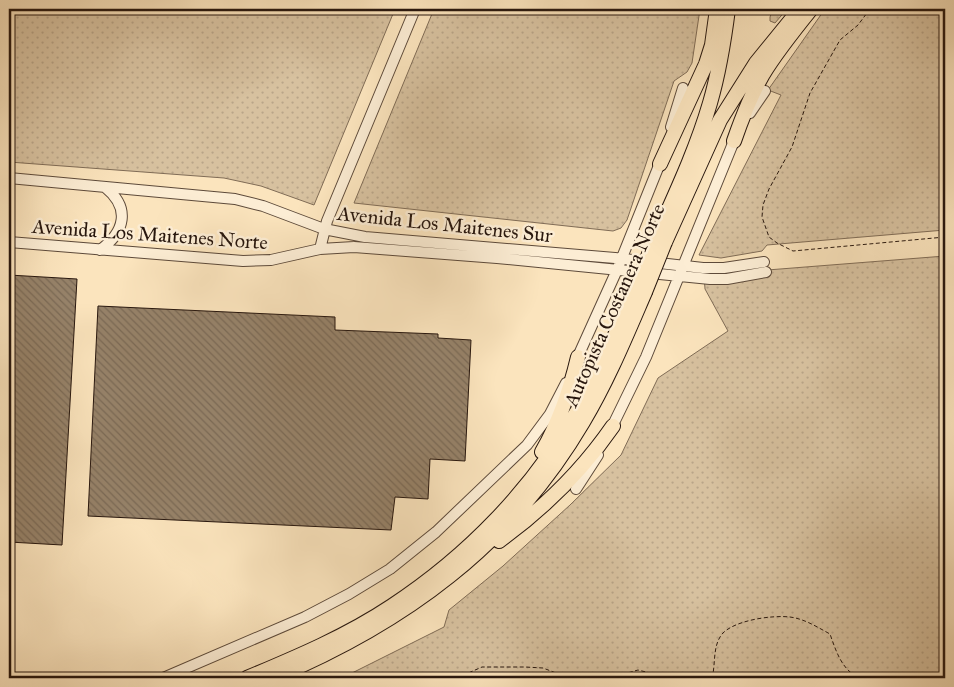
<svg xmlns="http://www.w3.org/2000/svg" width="954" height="687" font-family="'IM FELL Great Primer',serif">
	<defs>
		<pattern id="grass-dots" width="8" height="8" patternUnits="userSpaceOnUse" patternTransform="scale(1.25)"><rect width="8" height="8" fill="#d7c19f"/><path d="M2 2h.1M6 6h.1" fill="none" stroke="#b9a588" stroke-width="1.8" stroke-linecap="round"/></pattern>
		<pattern id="building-back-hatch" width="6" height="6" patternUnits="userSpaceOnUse" patternTransform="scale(1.25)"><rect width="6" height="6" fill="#968269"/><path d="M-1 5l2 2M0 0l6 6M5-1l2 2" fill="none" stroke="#7a6955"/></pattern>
	</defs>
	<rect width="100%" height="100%" fill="#fbe4bd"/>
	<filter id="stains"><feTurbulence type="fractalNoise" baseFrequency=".004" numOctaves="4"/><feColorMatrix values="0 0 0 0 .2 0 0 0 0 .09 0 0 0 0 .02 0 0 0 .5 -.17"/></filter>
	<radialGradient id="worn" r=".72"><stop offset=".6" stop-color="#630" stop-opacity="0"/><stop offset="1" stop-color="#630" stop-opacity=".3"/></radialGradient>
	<path fill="url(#grass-dots)" stroke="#806c56" d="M9 9H395L314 205 261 186 224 178 9 162Z
		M434 9H700L692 63 687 72 674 81 627 220 621 228 613 231 354 203Z
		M773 9H787L775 23 770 21V17Z
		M825 9H945V230L767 245 762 251 721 258 699 255 781 95 768 90Z
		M945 256V678H342L444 627 449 610 503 566 570 505 621 455 658 378 728 331 705 289 704 275Z"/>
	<path fill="url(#building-back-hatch)" stroke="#28170e" d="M9 275 77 279 62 545 9 542Z
		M98 306 335 317V330L438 334V338L471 340 465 461 430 459 428 499 395 497 391 530 88 516Z"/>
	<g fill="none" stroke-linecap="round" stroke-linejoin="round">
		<g stroke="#5d4a3a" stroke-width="12">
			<path id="minor" d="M750 113 765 91
				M671 127 683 88
				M9 178 235 199 263 206 324 229 365 237 615 258 703 268H724L764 262
				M9 242 243 261 271 260 320 249 354 247 497 258 710 279H727L766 272
				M320 249 327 221 415 9
				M100 250C125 232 131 208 105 187
				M575 363 617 270 662 158
				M610 431 646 357 736 136
				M576 489 598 455
				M163 678 305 617 349 594 390 569 436 532 527 445 550 414 566 383"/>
		</g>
		<g stroke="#28170e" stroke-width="16">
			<path id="highway" d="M734 141C742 118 751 95 763 74 777 51 794 30 811 9
				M660 164 706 64 712 45 717 9
				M654 242C674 197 696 151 710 103 719 72 724 41 728 9
				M665 242 720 120 756 63 800 9
				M542 452C559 422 570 391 578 357
				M499 541C543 509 582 471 613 426
				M247 678C297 657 347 636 392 606 468 556 533 489 578 410 600 372 617 331 634 291
				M273 678C404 623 510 546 583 422 608 380 626 336 645 292"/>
		</g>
		<path stroke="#28170e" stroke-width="1" stroke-dasharray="4 2.5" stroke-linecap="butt" d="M870 9 858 25 840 40 810 93 792 147 769 189 763 205 762 217 769 237 777 243 793 251 945 237
			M457 678 482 667H525L543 668 569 678
			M610 678 638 670 670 678
			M712 678C716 664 712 645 723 633 736 620 772 615 790 617 805 619 817 627 830 634 836 651 842 671 860 678
			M886 678 896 677 905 678"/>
		<use href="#minor" stroke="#fcedd4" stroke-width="10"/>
		<use href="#highway" stroke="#fbe4bd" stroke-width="14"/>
		<g stroke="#28170e" stroke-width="16" stroke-linecap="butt">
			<path id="highway-bridge" d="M634 291 654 242
				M645 292 665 242"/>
		</g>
		<use href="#highway-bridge" stroke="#fbe4bd" stroke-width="14"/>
	</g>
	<g text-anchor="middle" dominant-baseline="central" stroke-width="5" stroke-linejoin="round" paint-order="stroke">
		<g font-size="20" fill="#28170e" stroke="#fcedd4">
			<text transform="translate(445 224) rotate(6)">Avenida Los Maitenes Sur</text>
			<text transform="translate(150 234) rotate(4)">Avenida Los Maitenes Norte</text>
			<text transform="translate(614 305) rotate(-66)">Autopista Costanera Norte</text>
		</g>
	</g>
	<rect width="954" height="687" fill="none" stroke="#fbe4bd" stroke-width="30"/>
	<rect x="10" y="10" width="934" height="667" fill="none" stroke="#28170e" stroke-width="2.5"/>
	<rect x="15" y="15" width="924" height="657" fill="none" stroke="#28170e"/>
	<rect width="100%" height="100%" filter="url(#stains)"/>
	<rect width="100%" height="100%" fill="url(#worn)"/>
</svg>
